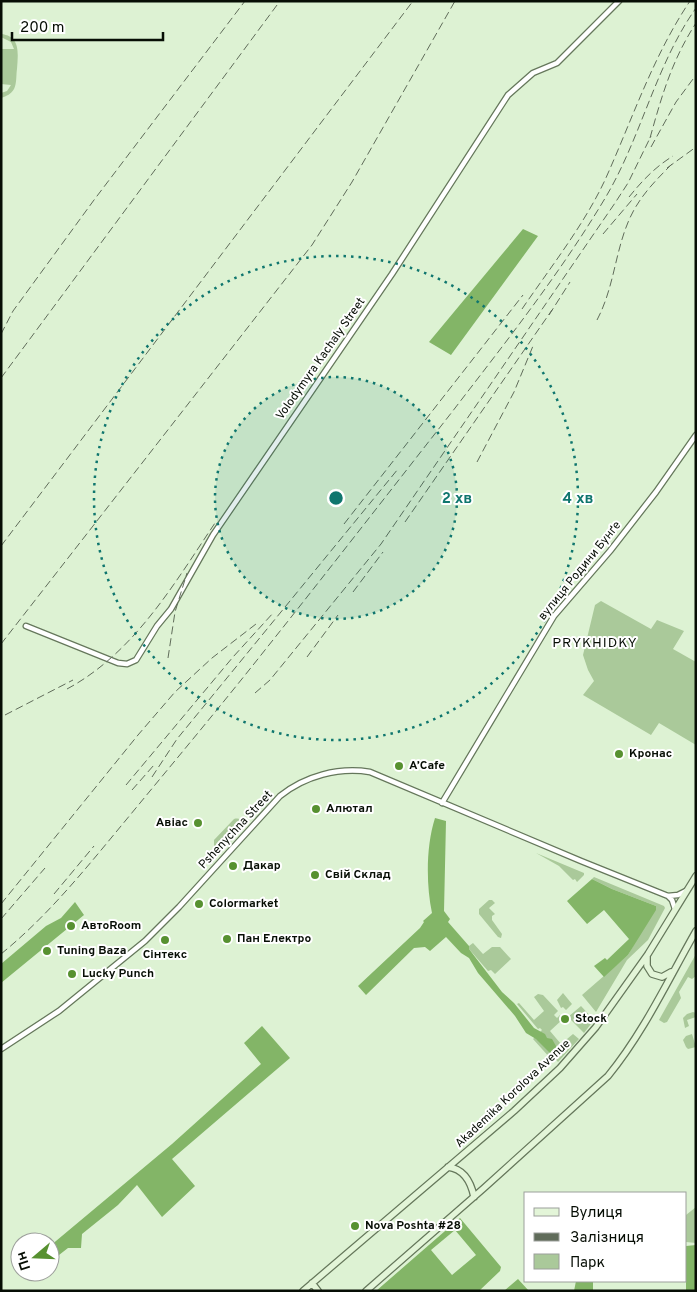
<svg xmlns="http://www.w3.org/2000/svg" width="697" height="1292" font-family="Overpass,sans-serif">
	<rect width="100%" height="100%" fill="#ddf2d3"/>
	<path fill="#aac99a" d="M1 34C21 36 18 54 17 69 16 75 17 83 14 89 11 94 7 96 1 98V93L7 91 11 85 1 84V49H14L11 42 1 37Z
		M601 601 651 629 657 620 684 631 673 649 696 662V745L659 723 651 735 583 695 594 681 588 670 583 655 595 605Z
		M234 819C241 817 246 822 244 828L224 849H217L214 846V840Z
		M536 853 584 873V875L577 882 575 879 573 880 559 866Z
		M594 877 664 906 665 908 648 940 627 960 596 1012 582 995 628 955 656 906 612 889 592 879Z
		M489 900H492L495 903 489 908 495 914 492 916V920L502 934 501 938 498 937 479 914V909Z
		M473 943 483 954 492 947H500L511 959 495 974 491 970 488 971 469 949V946Z
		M696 954V976L692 979 688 977 679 992 681 998 667 1022 664 1023 659 1020Z
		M563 993 572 1004 566 1010 563 1007 561 1008 557 1000Z
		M538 994 543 995 558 1011 554 1015 557 1018 560 1015 563 1019 550 1031 561 1044 573 1034 579 1039 558 1062 554 1057 551 1059 533 1039 542 1030 540 1028 538 1029 517 1004 519 1003 534 1020 544 1011 534 997Z
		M581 1006 594 1020 584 1033 568 1017Z
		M693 1012 696 1013V1017L687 1020 689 1026 685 1028 683 1018 687 1014Z
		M692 1034 696 1047 688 1049 686 1047 683 1040 686 1036Z
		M696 1207V1243L686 1242V1215Z"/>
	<path fill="#83b567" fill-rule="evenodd" d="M523 229 538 236 451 355 429 342Z
		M435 818 446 821 444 911 450 919 448 922 469 946V949L502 992 514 1003 534 1028 545 1034 547 1038 552 1039 556 1046 563 1048 561 1054 549 1052 536 1039 526 1033 515 1016 478 973 469 958 461 953 446 937 430 951 425 947 414 948 366 995 358 986 420 928 424 922 423 921 432 913C426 884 426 846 435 818Z
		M592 879 612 889 656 906V910L628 955 604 977 594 966 605 958 607 960 629 939 604 910 587 924 567 901Z
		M75 902 84 915 1 983V964L46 926 61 918Z
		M262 1026 290 1058 172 1159 195 1186 162 1217 137 1185 118 1205 82 1234 81 1248H68L50 1262V1246L172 1144 261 1064 244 1043Z
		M460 1218 501 1267 500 1271 479 1291H376ZM455 1230 476 1255 452 1275 431 1250Z
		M696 1245V1291H686V1246Z
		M518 1279 529 1291H504Z
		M576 1281H593V1291H574Z"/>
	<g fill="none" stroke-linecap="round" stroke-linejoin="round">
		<g stroke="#65775b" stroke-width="7">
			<path id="street" d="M26 626 118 663 127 664 136 660 157 626 171 609 213 535 392 274 508 95 533 73 557 63 619 1
				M442 803 554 616 610 551 656 492 696 435
				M668 896 672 900 675 909
				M1 1049 59 1011 145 941 179 907 280 796C305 776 338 767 370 772L581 861 668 896 678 895 686 891"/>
		</g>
		<g stroke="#65775b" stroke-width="8">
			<path id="secondary" d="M647 956V966L652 974 662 977 671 972
				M448 1167C464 1169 471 1182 474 1197
				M312 1283 318 1291
				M303 1291 514 1111 560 1068 596 1027 648 954 696 876
				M366 1291 484 1188 608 1076C644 1032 668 980 696 931"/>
		</g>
		<use href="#street" stroke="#fff" stroke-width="4.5"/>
		<use href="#secondary" stroke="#e3f5d8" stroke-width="5.5"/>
		<path stroke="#606c5a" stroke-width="1" stroke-dasharray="8 4" stroke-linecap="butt" d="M650 138C662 95 672 60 696 23
			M651 147 676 102 696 75
			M667 168 696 147
			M629 197C642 181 655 167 673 156
			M603 234 637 194
			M522 309C550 268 584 225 605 180 632 120 653 56 690 1
			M549 315 570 282
			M597 320C614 288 615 252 629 220 639 197 655 181 672 164
			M1 334 13 311 94 200 245 1
			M1 378 280 1
			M477 462 514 392 533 346
			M405 522 552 310
			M344 524 523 295
			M1 546 413 1
			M353 592 383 552
			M1 644 312 245 352 182 455 1
			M307 657 338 615
			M168 658 175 612 187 573
			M67 689C134 653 174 584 215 523
			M255 693 270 680 381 544 615 203 628 183 651 136
			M5 715 73 680
			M152 777 177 739 398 469
			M126 785 233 657 274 612
			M132 790 154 765
			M54 894 94 846
			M1 904 138 735 175 692 212 658 256 624
			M1 919 45 868
			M1 954C49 915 87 867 126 820 173 763 220 707 265 650 328 571 390 491 452 412 505 343 559 275 604 200 641 139 655 66 696 8"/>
	</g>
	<circle cx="336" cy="498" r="121" fill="#0f766e" fill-opacity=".12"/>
	<g fill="none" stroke="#0f766e" stroke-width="2.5" stroke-dasharray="2.5 5">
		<circle cx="336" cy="498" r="121"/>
		<circle cx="336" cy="498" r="242"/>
	</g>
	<g fill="#579130" stroke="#fff" stroke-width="2">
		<circle cx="619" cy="754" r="5"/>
		<circle cx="399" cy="766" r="5"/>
		<circle cx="316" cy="809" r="5"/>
		<circle cx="198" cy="823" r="5"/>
		<circle cx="233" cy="866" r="5"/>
		<circle cx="315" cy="875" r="5"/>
		<circle cx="199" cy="904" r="5"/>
		<circle cx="71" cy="926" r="5"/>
		<circle cx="227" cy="939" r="5"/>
		<circle cx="165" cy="940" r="5"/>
		<circle cx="47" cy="951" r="5"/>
		<circle cx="72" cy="974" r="5"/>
		<circle cx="565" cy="1019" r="5"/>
		<circle cx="355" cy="1226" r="5"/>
	</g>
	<g text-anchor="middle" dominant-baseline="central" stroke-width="4" stroke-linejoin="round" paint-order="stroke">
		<g font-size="12" fill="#070e05" stroke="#fff">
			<text transform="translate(321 359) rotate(-55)">Volodymyra Kachaly Street</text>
			<text transform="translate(580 571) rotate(-51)">вулиця Родини Бунґе</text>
			<text transform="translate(236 830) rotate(-47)">Pshenychna Street</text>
			<text transform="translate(513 1094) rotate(-43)">Akademika Korolova Avenue</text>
		</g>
		<g font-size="12" font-weight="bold" fill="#070e05" stroke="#fff" text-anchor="start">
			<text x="629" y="754">Кронас</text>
			<text x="409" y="766">A’Cafe</text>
			<text x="326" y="809">Алютал</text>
			<text x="188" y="823" text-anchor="end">Авіас</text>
			<text x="243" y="866">Дакар</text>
			<text x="325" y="875">Свій Склад</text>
			<text x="209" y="904">Colormarket</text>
			<text x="81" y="926">АвтоRoom</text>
			<text x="237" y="939">Пан Електро</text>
			<text x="57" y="951">Tuning Baza</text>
			<text x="165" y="955" text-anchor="middle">Сінтекс</text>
			<text x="82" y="974">Lucky Punch</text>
			<text x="575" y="1019">Stock</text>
			<text x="365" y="1226">Nova Poshta #28</text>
		</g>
		<g font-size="14" letter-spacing="1" fill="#070e05" stroke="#fff">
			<text x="595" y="643">PRYKHIDKY</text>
		</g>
	</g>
	<circle cx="336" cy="498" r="8" fill="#0f766e" stroke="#fff" stroke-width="2.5"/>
	<g font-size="15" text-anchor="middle" font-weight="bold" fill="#0f766e" stroke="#fff" stroke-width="4" stroke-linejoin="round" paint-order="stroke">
		<text x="457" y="503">2 хв</text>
		<text x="578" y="503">4 хв</text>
	</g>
	<rect width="697" height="1292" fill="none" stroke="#070e05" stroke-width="5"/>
	<rect x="524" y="1192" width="162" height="90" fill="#ffffff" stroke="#9c9f9b"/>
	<rect x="534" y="1208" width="25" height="8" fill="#e3f5d8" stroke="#9c9f9b"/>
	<text x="570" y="1217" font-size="15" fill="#070e05">Вулиця</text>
	<rect x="534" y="1233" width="25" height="8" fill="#606c5a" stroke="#9c9f9b"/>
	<text x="570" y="1242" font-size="15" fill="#070e05">Залізниця</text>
	<rect x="534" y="1254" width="25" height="15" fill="#aac99a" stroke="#9c9f9b"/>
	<text x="570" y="1267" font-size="15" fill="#070e05">Парк</text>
	<g transform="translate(35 1257) rotate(251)"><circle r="24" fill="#ffffff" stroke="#9c9f9b"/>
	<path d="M0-4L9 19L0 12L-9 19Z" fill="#579130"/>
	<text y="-8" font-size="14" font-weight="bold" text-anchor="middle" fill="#070e05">Пн</text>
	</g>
	<path d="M12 32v8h151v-8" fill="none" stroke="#070e05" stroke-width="2.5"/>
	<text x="20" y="32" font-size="15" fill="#070e05" stroke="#ffffff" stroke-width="4" paint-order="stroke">200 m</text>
</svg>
